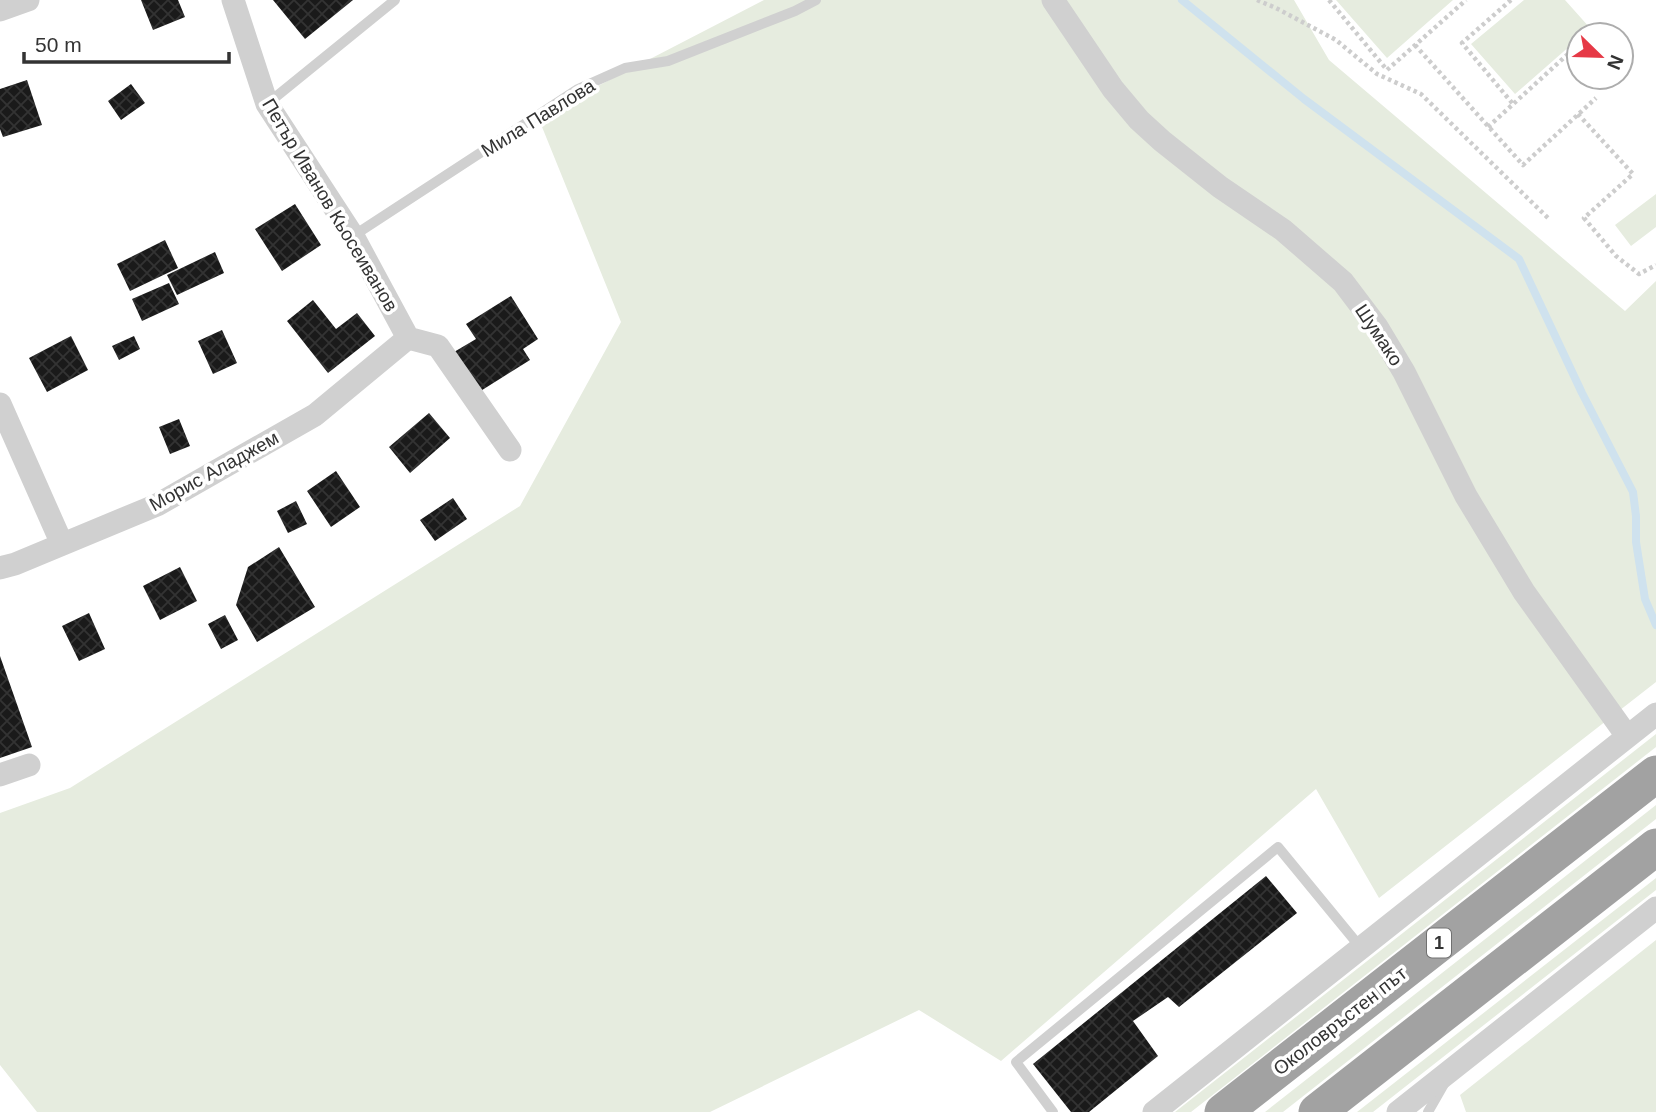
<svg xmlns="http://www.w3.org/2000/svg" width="1656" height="1112" font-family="Arial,sans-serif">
	<defs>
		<pattern id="building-cross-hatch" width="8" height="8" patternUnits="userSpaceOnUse" patternTransform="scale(1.75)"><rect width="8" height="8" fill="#1a1a1a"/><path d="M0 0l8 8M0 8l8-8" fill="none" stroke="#333"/></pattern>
	</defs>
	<rect width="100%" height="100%" fill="#fff"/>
	<path fill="#e6ecdf" d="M764 0H1294L1329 60 1625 311 1656 281V682L1379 898 1316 789 1001 1061 919 1010 710 1112H37L0 1065V813L70 788 520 506 621 322 538 117Z
		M1336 0H1453L1387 58Z
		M1524 0H1565L1590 28 1582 35H1579V38L1515 94 1471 44Z
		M1656 194V227L1631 246 1615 225Z
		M1656 734V747L1191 1112H1175Z
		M1656 805V819L1283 1112H1265Z
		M1656 878V890L1373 1112H1357Z
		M1656 940V1112H1466L1460 1095Z"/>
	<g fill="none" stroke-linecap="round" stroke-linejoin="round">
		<path stroke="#cfe2ee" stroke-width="8" d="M1182 0 1304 99 1519 259 1582 393 1633 492 1636 516V542L1645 599 1656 625"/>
	</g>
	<path fill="url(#building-cross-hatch)" d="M141 0H178L185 17 153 30Z
		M273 0H353L305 39Z
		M27 80 42 125 3 137 0 129V89Z
		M131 84 145 103 121 120 108 101Z
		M295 204 321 245 282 271 255 229Z
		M165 240 178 268 130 291 117 264Z
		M215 252 224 273 177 295 167 275Z
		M169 283 179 304 142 321 132 299Z
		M511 296 538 339 523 349 530 360 479 392 454 352 476 339 466 324Z
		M313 300 336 329 357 313 375 336 328 373 287 321Z
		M222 330 237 363 213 374 198 341Z
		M71 336 88 370 47 392 29 358Z
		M134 336 140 349 119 360 112 346Z
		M429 413 450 438 410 473 389 447Z
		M179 419 190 446 170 454 159 427Z
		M336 471 360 507 331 527 307 491Z
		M453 498 467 519 435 541 420 520Z
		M296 501 307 524 288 533 277 511Z
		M279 547 315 607 257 642 236 605 248 567Z
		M180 567 197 601 160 620 143 586Z
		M89 613 105 649 79 661 62 626Z
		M225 615 238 640 221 649 208 624Z
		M0 656 32 747 0 758Z
		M1266 876 1297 913 1179 1007 1168 997 1133 1021 1158 1056 1089 1112H1071L1033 1064Z"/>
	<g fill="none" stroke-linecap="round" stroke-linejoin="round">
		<path stroke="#cdcdcd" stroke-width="4.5" stroke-dasharray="3.5 3.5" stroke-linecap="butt" d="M1257 0 1276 8 1336 40 1377 74 1421 94 1549 219
			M1329 0 1387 70 1466 0
			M1511 0 1462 43 1513 104
			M1415 45 1523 165 1596 98
			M1578 114 1633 174 1584 218 1616 256 1639 274 1656 265
			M1488 127 1579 44"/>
		<path stroke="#d0d0d0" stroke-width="10" d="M267 104 395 0
			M353 236 578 89 625 68 668 61 795 11 816 0
			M1053 1112 1016 1062 1278 847 1361 948
			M1428 1112 1444 1084"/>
		<path stroke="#d0d0d0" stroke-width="23" d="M233 0 267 104 353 236 408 338 438 346 510 450
			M1053 0 1113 89 1139 120 1162 141 1220 187 1283 230 1343 282 1377 327 1404 372 1466 496 1524 592 1627 736
			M0 10 28 0
			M0 404 62 544
			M0 568 15 564 157 505 315 415 408 338
			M0 775 29 765
			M1154 1112 1656 714
			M1398 1112 1656 908"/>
		<path stroke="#a2a2a2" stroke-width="37" d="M1223 1112 1656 774
			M1317 1112 1656 847"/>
	</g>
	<g text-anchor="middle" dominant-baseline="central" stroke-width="7" stroke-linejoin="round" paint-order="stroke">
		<rect fill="#fff" stroke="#707070" stroke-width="2" x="1427" y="928.5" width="24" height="29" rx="5"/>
		<g font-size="18" font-weight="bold" fill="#333">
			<text x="1439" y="943">1</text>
		</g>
		<g font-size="19" fill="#333" stroke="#fff">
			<text transform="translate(538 118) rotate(-32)">Мила Павлова</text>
			<text transform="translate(330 205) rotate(59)">Петър Иванов Кьосеиванов</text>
			<text transform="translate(1379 335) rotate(56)">Шумако</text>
			<text transform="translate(214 471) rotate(-29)">Морис Аладжем</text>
			<text transform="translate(1340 1021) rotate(-38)">Околовръстен път</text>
		</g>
	</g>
	<g transform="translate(1600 56) rotate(113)"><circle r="33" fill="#ffffff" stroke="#adadad" stroke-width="2"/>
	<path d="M0-5L12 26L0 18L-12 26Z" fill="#e63946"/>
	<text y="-10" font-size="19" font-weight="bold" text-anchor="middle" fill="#333333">N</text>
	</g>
	<path d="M24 52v10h205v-10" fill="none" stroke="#333333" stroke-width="3.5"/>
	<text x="35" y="52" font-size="21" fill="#333333" stroke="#ffffff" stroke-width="5" paint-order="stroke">50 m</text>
</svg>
